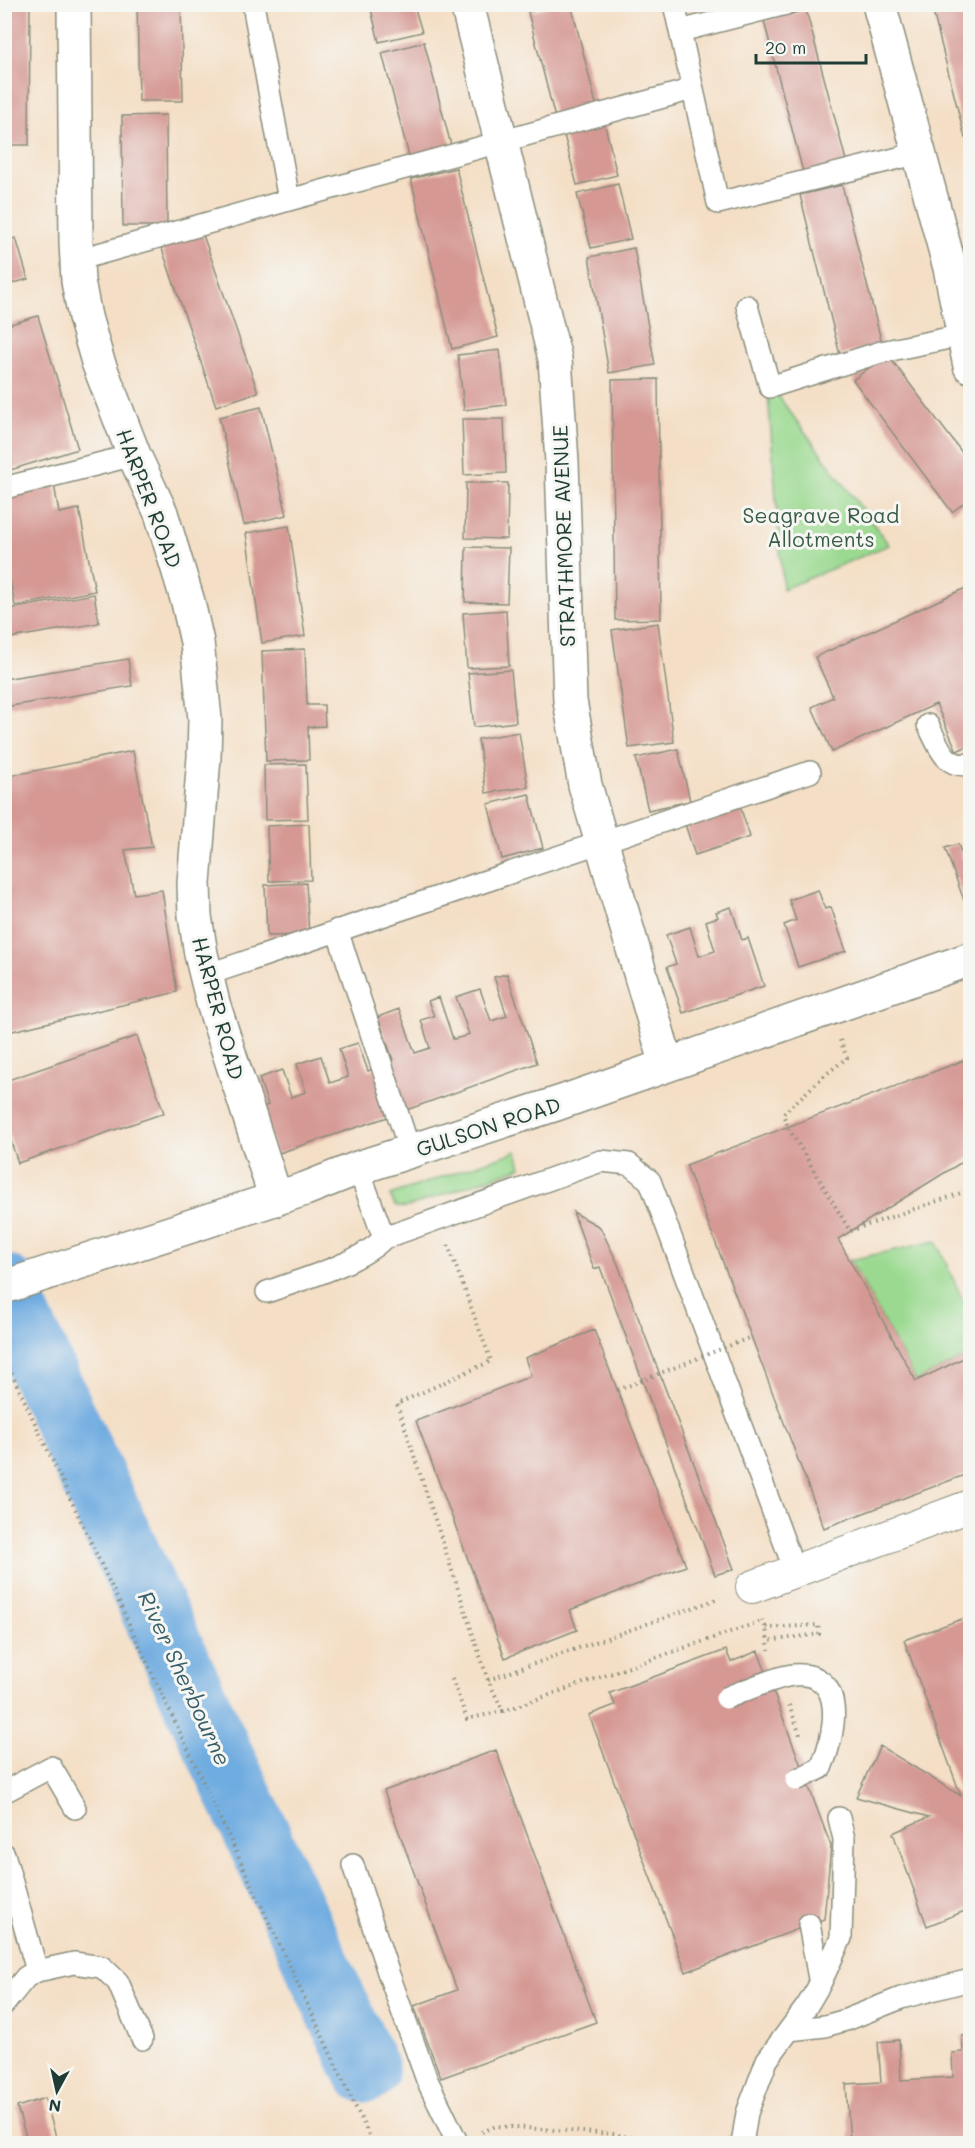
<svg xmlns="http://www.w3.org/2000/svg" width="975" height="2148" font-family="Mali,sans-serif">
	<rect width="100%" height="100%" fill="#f6f6f2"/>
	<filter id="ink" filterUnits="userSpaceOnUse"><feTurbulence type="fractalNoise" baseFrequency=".0167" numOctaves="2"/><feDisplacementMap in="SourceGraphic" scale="12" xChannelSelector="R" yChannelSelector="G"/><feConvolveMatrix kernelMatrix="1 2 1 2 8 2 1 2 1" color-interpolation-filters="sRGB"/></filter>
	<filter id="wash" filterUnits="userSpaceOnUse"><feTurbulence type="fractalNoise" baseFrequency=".008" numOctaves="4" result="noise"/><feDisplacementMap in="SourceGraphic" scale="24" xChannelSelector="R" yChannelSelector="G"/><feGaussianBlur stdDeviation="1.35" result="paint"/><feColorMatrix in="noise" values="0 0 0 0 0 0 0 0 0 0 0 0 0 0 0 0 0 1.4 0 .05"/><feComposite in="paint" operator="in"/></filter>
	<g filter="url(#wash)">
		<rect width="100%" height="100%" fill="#f4dfc6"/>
		<path fill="#9ad98f" stroke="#5c8b62" stroke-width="1.5" d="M767 381 889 545 783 589Z
			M517 1151 521 1167 405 1208 395 1206 390 1195Z
			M936 1241 970 1316V1355L916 1381 850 1260Z"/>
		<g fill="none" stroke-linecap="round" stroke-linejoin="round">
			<path stroke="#6eabe0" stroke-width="66" d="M4 1287 366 2070"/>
		</g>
		<g id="blocks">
			<path fill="#d59893" d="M4 4H30L29 145H4Z
				M137 4H181L183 101H139Z
				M556 4H571L597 108 555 118 528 12Z
				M931 4H970V136L965 138Z
				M370 5H414L422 32 379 42Z
				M806 10 847 164 804 176 764 21Z
				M424 42 452 149 410 160 382 53Z
				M166 115 167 226H123L122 116Z
				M604 121 617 175 577 185 563 131Z
				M456 168 498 337 452 349 411 179Z
				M618 184 631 239 591 248 577 194Z
				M842 185 882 344 840 355 800 195Z
				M202 232 258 392 216 406 161 246Z
				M16 238 28 279 4 286V241Z
				M634 248 655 365 609 373 589 257Z
				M38 316 78 449 4 472V326Z
				M500 350 506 405 464 410 458 355Z
				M887 354 970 463V498L952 512 853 380Z
				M658 379 661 619 615 620 612 380Z
				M261 407 287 515 244 525 219 417Z
				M462 419H504L506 473 464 475Z
				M466 483H508L507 539 465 538Z
				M54 484 59 513 79 509 95 591 15 606 4 551V493Z
				M289 526 305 636 262 643 246 533Z
				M466 547 509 548 507 603 465 602Z
				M970 586V745L957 751 936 704 832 752 812 707 833 697 815 657Z
				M94 594 99 623 4 639V610Z
				M506 610 509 666 467 668 463 613Z
				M658 623 674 742 629 748 612 630Z
				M305 649 307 705H324L325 726 308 727 309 760 266 761 262 651Z
				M128 659 132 686 4 707V679Z
				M511 670 516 722 474 727 468 673Z
				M519 732 528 787 486 793 478 739Z
				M678 749 690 801 648 810 636 758Z
				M133 751 152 847 125 850 134 894 162 890 177 992 4 1033V777Z
				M306 764 308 819 265 820 264 765Z
				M529 794 543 848 502 859 488 804Z
				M739 803 750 837 695 855 683 818Z
				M309 824 311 880 269 881 267 826Z
				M958 844 967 869 970 868V917L945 848Z
				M306 883 309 935 267 936 265 885Z
				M818 890 825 909 831 907 846 951 798 967 784 925 796 920 789 900Z
				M731 907 742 940 748 938 764 986 683 1013 667 967 676 964 666 935 690 927 699 956 715 951 706 921 718 917 716 912Z
				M507 974 537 1063 401 1112 384 1063 393 1060 378 1017 399 1009 415 1053 430 1048 421 1020 434 1016 428 1001 439 997 453 1039 462 1037 469 1034 456 997 480 989 491 1021 507 1016 494 977Z
				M137 1036 164 1113 18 1163 5 1124V1081Z
				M358 1043 368 1071 375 1068 391 1116 276 1154 260 1108 268 1105 259 1078 282 1070 291 1097 306 1092 297 1064 321 1056 330 1083 348 1077 339 1049Z
				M970 1058V1157L838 1239 916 1381 970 1355V1473L824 1528 686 1165Z
				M573 1212 600 1227 617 1262 734 1569 715 1575 600 1267 594 1269Z
				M594 1330 686 1566 570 1610 577 1630 505 1658 416 1421 531 1376 525 1358Z
				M970 1616V1909L927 1926 893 1833 929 1817 856 1797 880 1746 961 1796 904 1640Z
				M726 1650 731 1662 758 1651 831 1846 824 1919 686 1972 589 1715 615 1705 610 1693Z
				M496 1750 596 2022 441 2078 414 2006 457 1990 384 1791Z
				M970 2035V2144H850L846 2084 881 2082 878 2042 899 2040 901 2080 953 2077 952 2053 963 2052 962 2036Z
				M45 2098 58 2144H28L17 2107Z"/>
		</g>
	</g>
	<g filter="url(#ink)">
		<use href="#blocks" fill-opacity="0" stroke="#8a8e7d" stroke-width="1.5"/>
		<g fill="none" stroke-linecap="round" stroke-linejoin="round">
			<g stroke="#8a8e7d" stroke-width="24">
				<path id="service" d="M253 4 289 200 693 89
					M674 4 680 31 786 4
					M680 31 718 203 919 153
					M77 260 289 200
					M747 306 770 387 881 352 964 335
					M4 488 134 455
					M928 725C939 745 944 769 970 764
					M337 930 410 1151
					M206 975 810 772
					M384 1238 601 1161 629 1164 650 1181 795 1571
					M267 1292C300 1280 361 1263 384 1238L358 1168
					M4 1792 51 1767 75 1808
					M4 1854 37 1971
					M353 1865 389 1975 427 2080 458 2144
					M809 1924 820 1984
					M4 2004 26 1977 37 1971 74 1963 102 1967 118 1982 142 2039
					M789 2030 825 2026 846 2020 901 1998 970 1980
					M742 2144 747 2113 767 2060 807 2006 820 1984 841 1938 844 1839 839 1818"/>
			</g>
			<g stroke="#8a8e7d" stroke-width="34">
				<path id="pedestrian" d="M752 1587 970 1506"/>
			</g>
			<g stroke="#8a8e7d" stroke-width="36">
				<path id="minor" d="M74 4 76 242 78 281 85 317 98 362 134 455 161 513 188 602 197 642 205 719 204 757 194 883 195 916 201 954 213 1003 276 1199
					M467 4 555 359 562 462 570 701 585 785 667 1065
					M879 4 950 268 970 366
					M4 1287 305 1189 358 1168 559 1103 970 959"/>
			</g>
			<path stroke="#8a8e7d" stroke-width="4" stroke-dasharray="1.5 4.5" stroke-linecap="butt" d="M840 1040 847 1058 825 1075 783 1114 788 1127 850 1231 970 1190
				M448 1245 491 1361 397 1404 488 1680 503 1711 759 1622
				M4 1357 373 2144
				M762 1620 766 1628 769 1650
				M766 1628 818 1625 819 1634 768 1641
				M452 1679 467 1719 503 1711
				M488 1680 720 1598
				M789 1705 800 1735
				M482 2132 496 2126 613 2134 665 2144"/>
			<use href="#service" stroke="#fff" stroke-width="21"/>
			<use href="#pedestrian" stroke="#fff" stroke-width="32"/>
			<use href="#minor" stroke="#fff" stroke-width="33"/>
			<g stroke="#8a8e7d" stroke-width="24" stroke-linecap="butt">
				<path id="service-bridge" d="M726 1698C744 1691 775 1677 793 1675 849 1670 835 1736 821 1768L796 1780"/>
			</g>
			<path stroke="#8a8e7d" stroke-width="4" stroke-dasharray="1.5 4.5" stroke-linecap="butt" d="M618 1390 751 1337"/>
			<use href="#service-bridge" stroke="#fff" stroke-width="21"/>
		</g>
	</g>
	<g text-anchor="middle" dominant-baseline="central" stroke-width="6" stroke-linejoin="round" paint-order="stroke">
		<g font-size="21" fill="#1f3d34" stroke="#f6f6f2">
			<text transform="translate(150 498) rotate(69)">HARPER ROAD</text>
			<text transform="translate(563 536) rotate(-92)">STRATHMORE AVENUE</text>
			<text transform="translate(219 1008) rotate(75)">HARPER ROAD</text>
			<text transform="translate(488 1126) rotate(-18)">GULSON ROAD</text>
		</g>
		<g font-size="21" fill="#385c46" stroke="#f6f6f2">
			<text x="821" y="514">Seagrave Road<tspan x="821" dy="24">Allotments</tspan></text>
		</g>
		<g font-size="22" font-style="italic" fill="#375e68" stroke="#f6f6f2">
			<text transform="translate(185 1678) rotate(65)">River Sherbourne</text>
		</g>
	</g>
	<rect width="975" height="2148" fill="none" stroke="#f6f6f2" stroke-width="24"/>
	<g transform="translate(57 2091) rotate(188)" stroke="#f6f6f2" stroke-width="4.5" paint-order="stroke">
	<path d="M0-4.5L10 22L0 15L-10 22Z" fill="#1f3d34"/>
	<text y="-9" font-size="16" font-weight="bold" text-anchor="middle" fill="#1f3d34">N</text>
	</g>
	<path d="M756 54v9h110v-9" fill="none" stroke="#1f3d34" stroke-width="3"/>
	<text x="765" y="54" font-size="18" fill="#1f3d34" stroke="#f6f6f2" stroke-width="4.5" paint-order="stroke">20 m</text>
</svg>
